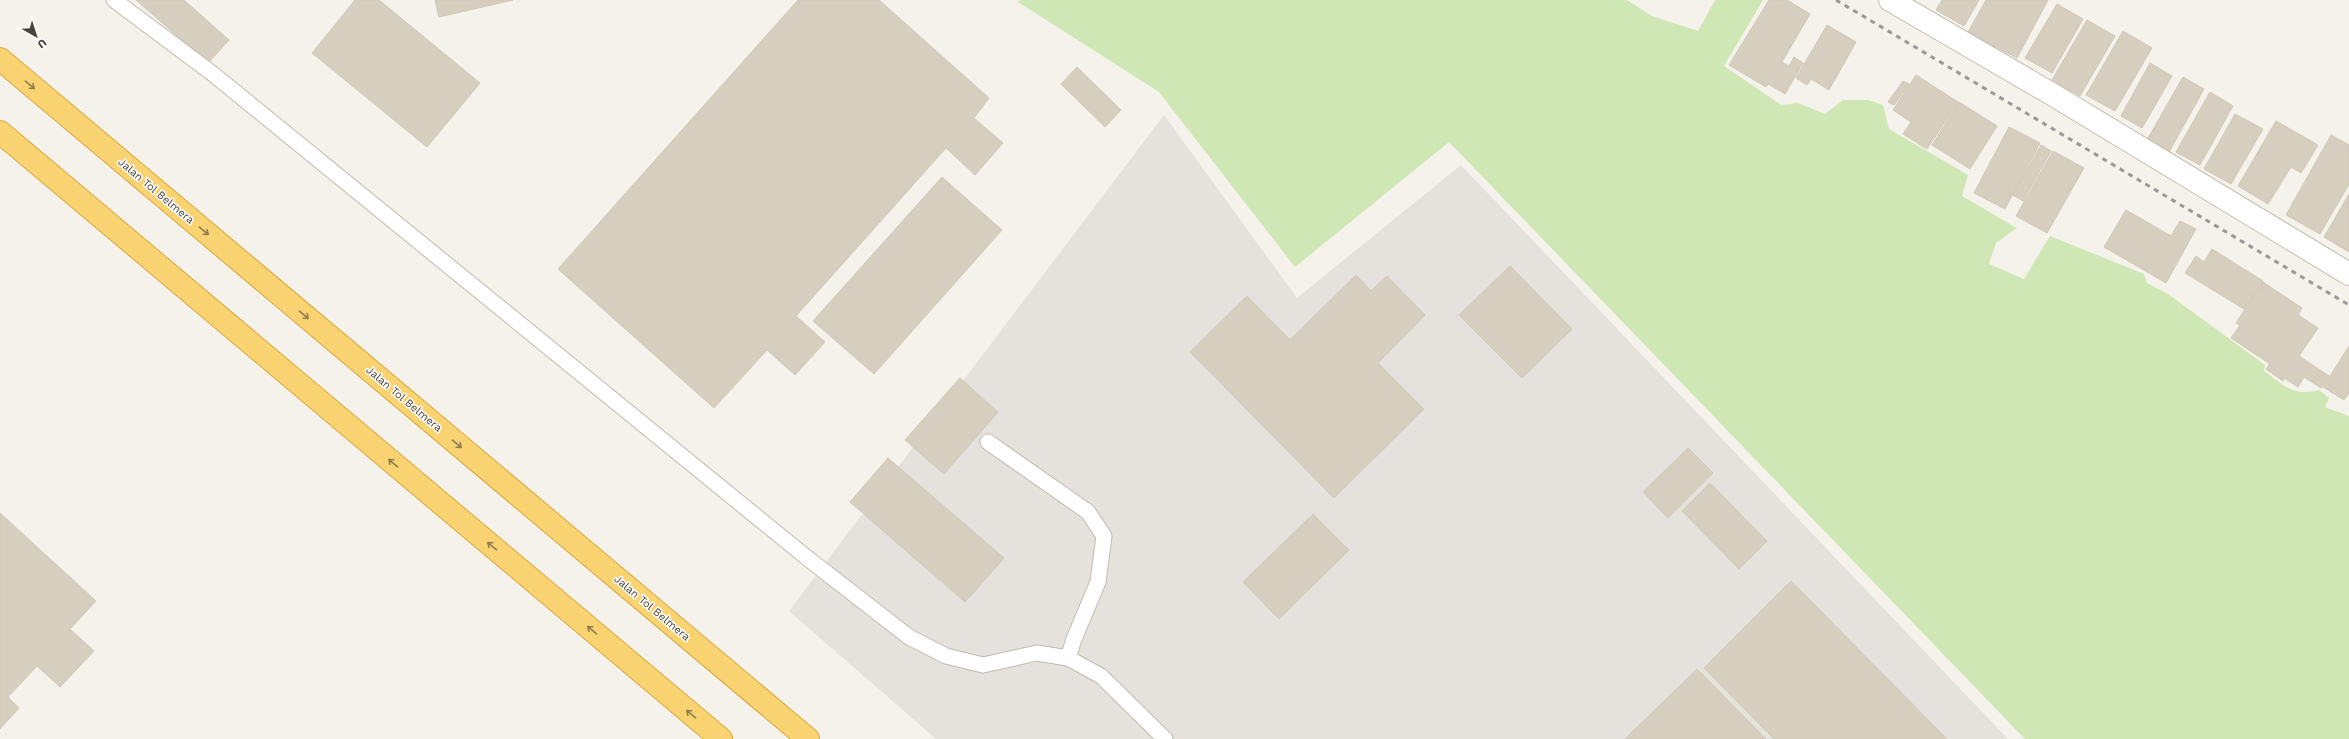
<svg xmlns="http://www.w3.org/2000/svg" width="2349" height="739" font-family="'Work Sans',sans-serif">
	<rect width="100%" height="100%" fill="#f5f2eb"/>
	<path fill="#e5e1dc" d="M1164 115 1297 298 1461 165 2008 739H936L789 611Z"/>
	<path fill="#cee7b5" d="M1021 0H1627L1652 16 1698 31 1715 0H1763L1724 66 1781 105 1798 103 1825 114 1843 100H1868L1883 105 1889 129 1968 175 1962 196 2017 228 1996 243 1989 264 2024 279 2050 236 2144 274 2147 283 2168 294 2265 365 2264 371C2284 385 2293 397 2319 390L2329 398 2325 407 2349 416V739H2025L1449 142 1295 267 1159 92 1018 2Z"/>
	<path fill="#d6cfc0" stroke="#d1c7b4" d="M136 0H184L229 40 208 63Z
		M355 0H379L480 83 427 147 312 53Z
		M435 0H513L439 17Z
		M798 0H879L989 98 974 118 1003 143 975 175 946 148 796 316 825 342 795 375 767 350 714 408 558 269Z
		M1769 0H1787L1810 14 1782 62 1789 66 1794 57 1803 63 1785 94 1768 84 1766 87 1729 65Z
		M1942 0H1979L1964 26 1936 10Z
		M1986 0H2048L2017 58 1968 32Z
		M2057 4 2083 19 2052 73 2025 58Z
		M2087 20 2115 36 2080 96 2052 80Z
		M1827 25 1856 42 1829 90 1811 79 1807 85 1796 78Z
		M2123 31 2152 48 2115 111 2086 95Z
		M2150 63 2172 76 2142 128 2121 116Z
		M1077 67 1121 110 1105 127 1061 84Z
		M1916 75 1958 102 1927 149 1903 134 1911 122 1893 110Z
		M2183 77 2204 89 2169 152 2147 140Z
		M1903 81 1909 84 1894 105 1888 102Z
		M2210 92 2233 106 2200 165 2176 152Z
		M1959 102 1997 126 1970 169 1932 145Z
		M2235 114 2263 129 2231 184 2204 169Z
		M2276 121 2318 145 2301 173 2291 167 2268 204 2238 186Z
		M2009 127 2040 143 2005 209 1974 193Z
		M2331 135 2349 145V184L2320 234 2286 215Z
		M2041 145 2051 151 2023 201 2013 195Z
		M2053 151 2084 168 2047 233 2016 216Z
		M942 177 1002 230 874 374 813 321Z
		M2349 194V252L2324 237Z
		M2126 210 2171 236 2180 221 2196 229 2166 283 2104 247Z
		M2212 249 2263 281 2244 309 2185 273 2196 256 2204 262Z
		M1510 266 1572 329 1522 378 1459 315Z
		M1356 275 1371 291 1387 276 1425 315 1378 363 1424 409 1334 498 1190 352 1247 296 1290 340Z
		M2263 282 2302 308 2298 315 2318 328 2299 356 2329 376 2321 388 2304 377 2298 387 2284 378 2283 381 2266 369 2270 364 2231 338 2240 325 2236 323Z
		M2349 346V393L2344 400 2323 387Z
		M960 378 998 412 944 474 905 440Z
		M1688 448 1713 473 1668 518 1643 492Z
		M888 458 1004 558 965 602 850 502Z
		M1710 483 1767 541 1739 569 1682 511Z
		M0 513 96 601 70 629 94 651 60 687 37 666 8 697 19 708 0 729Z
		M1313 514 1349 550 1279 619 1243 582Z
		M1791 581 1947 739H1774L1704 668Z
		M1697 669 1766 739H1625Z"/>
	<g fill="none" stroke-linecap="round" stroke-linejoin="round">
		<g stroke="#c0bbad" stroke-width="17">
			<path id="service" d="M114 0 213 74 806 557 909 637 946 656 983 665 1037 653 1068 658 1101 676 1165 739
				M988 442 1088 512 1104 536 1098 582 1074 639 1068 658"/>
		</g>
		<g stroke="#c0bbad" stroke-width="24">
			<path id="minor" d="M1890 0 2050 93 2349 274"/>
		</g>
		<g stroke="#d9a940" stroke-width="24">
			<path id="motorway" d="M0 59 808 739
				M0 132 721 739"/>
		</g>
		<use href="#service" stroke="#fff" stroke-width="15"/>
		<use href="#minor" stroke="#fff" stroke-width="22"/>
		<use href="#motorway" stroke="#f9d371" stroke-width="22"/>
		<path stroke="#999" stroke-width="3" stroke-dasharray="5 5" stroke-linecap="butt" d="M1836 0 2349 305"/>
	</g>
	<defs><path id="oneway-shaft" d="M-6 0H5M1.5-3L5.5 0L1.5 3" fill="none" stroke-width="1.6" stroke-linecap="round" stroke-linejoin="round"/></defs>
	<g stroke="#8f7d4f">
		<use href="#oneway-shaft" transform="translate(30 85) rotate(40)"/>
		<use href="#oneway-shaft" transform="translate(204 231) rotate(40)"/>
		<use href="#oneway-shaft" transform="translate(304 315) rotate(40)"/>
		<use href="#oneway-shaft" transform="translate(457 444) rotate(40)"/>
		<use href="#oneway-shaft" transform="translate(393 463) rotate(-140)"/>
		<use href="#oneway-shaft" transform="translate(492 546) rotate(-140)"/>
		<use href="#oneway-shaft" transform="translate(592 630) rotate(-140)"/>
		<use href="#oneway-shaft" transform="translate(691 714) rotate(-140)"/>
	</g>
	<g text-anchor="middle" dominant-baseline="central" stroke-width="3" stroke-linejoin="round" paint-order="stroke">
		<g font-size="11" fill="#494439" stroke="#fff">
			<text transform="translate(156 191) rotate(40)">Jalan Tol Belmera</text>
			<text transform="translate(404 399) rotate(40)">Jalan Tol Belmera</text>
			<text transform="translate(652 608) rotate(40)">Jalan Tol Belmera</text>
		</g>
	</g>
	<g transform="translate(36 36) rotate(141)" stroke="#ffffff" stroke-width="3" paint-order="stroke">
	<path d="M0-3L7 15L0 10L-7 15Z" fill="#494439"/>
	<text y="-6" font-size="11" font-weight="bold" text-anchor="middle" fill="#494439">U</text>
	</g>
</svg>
